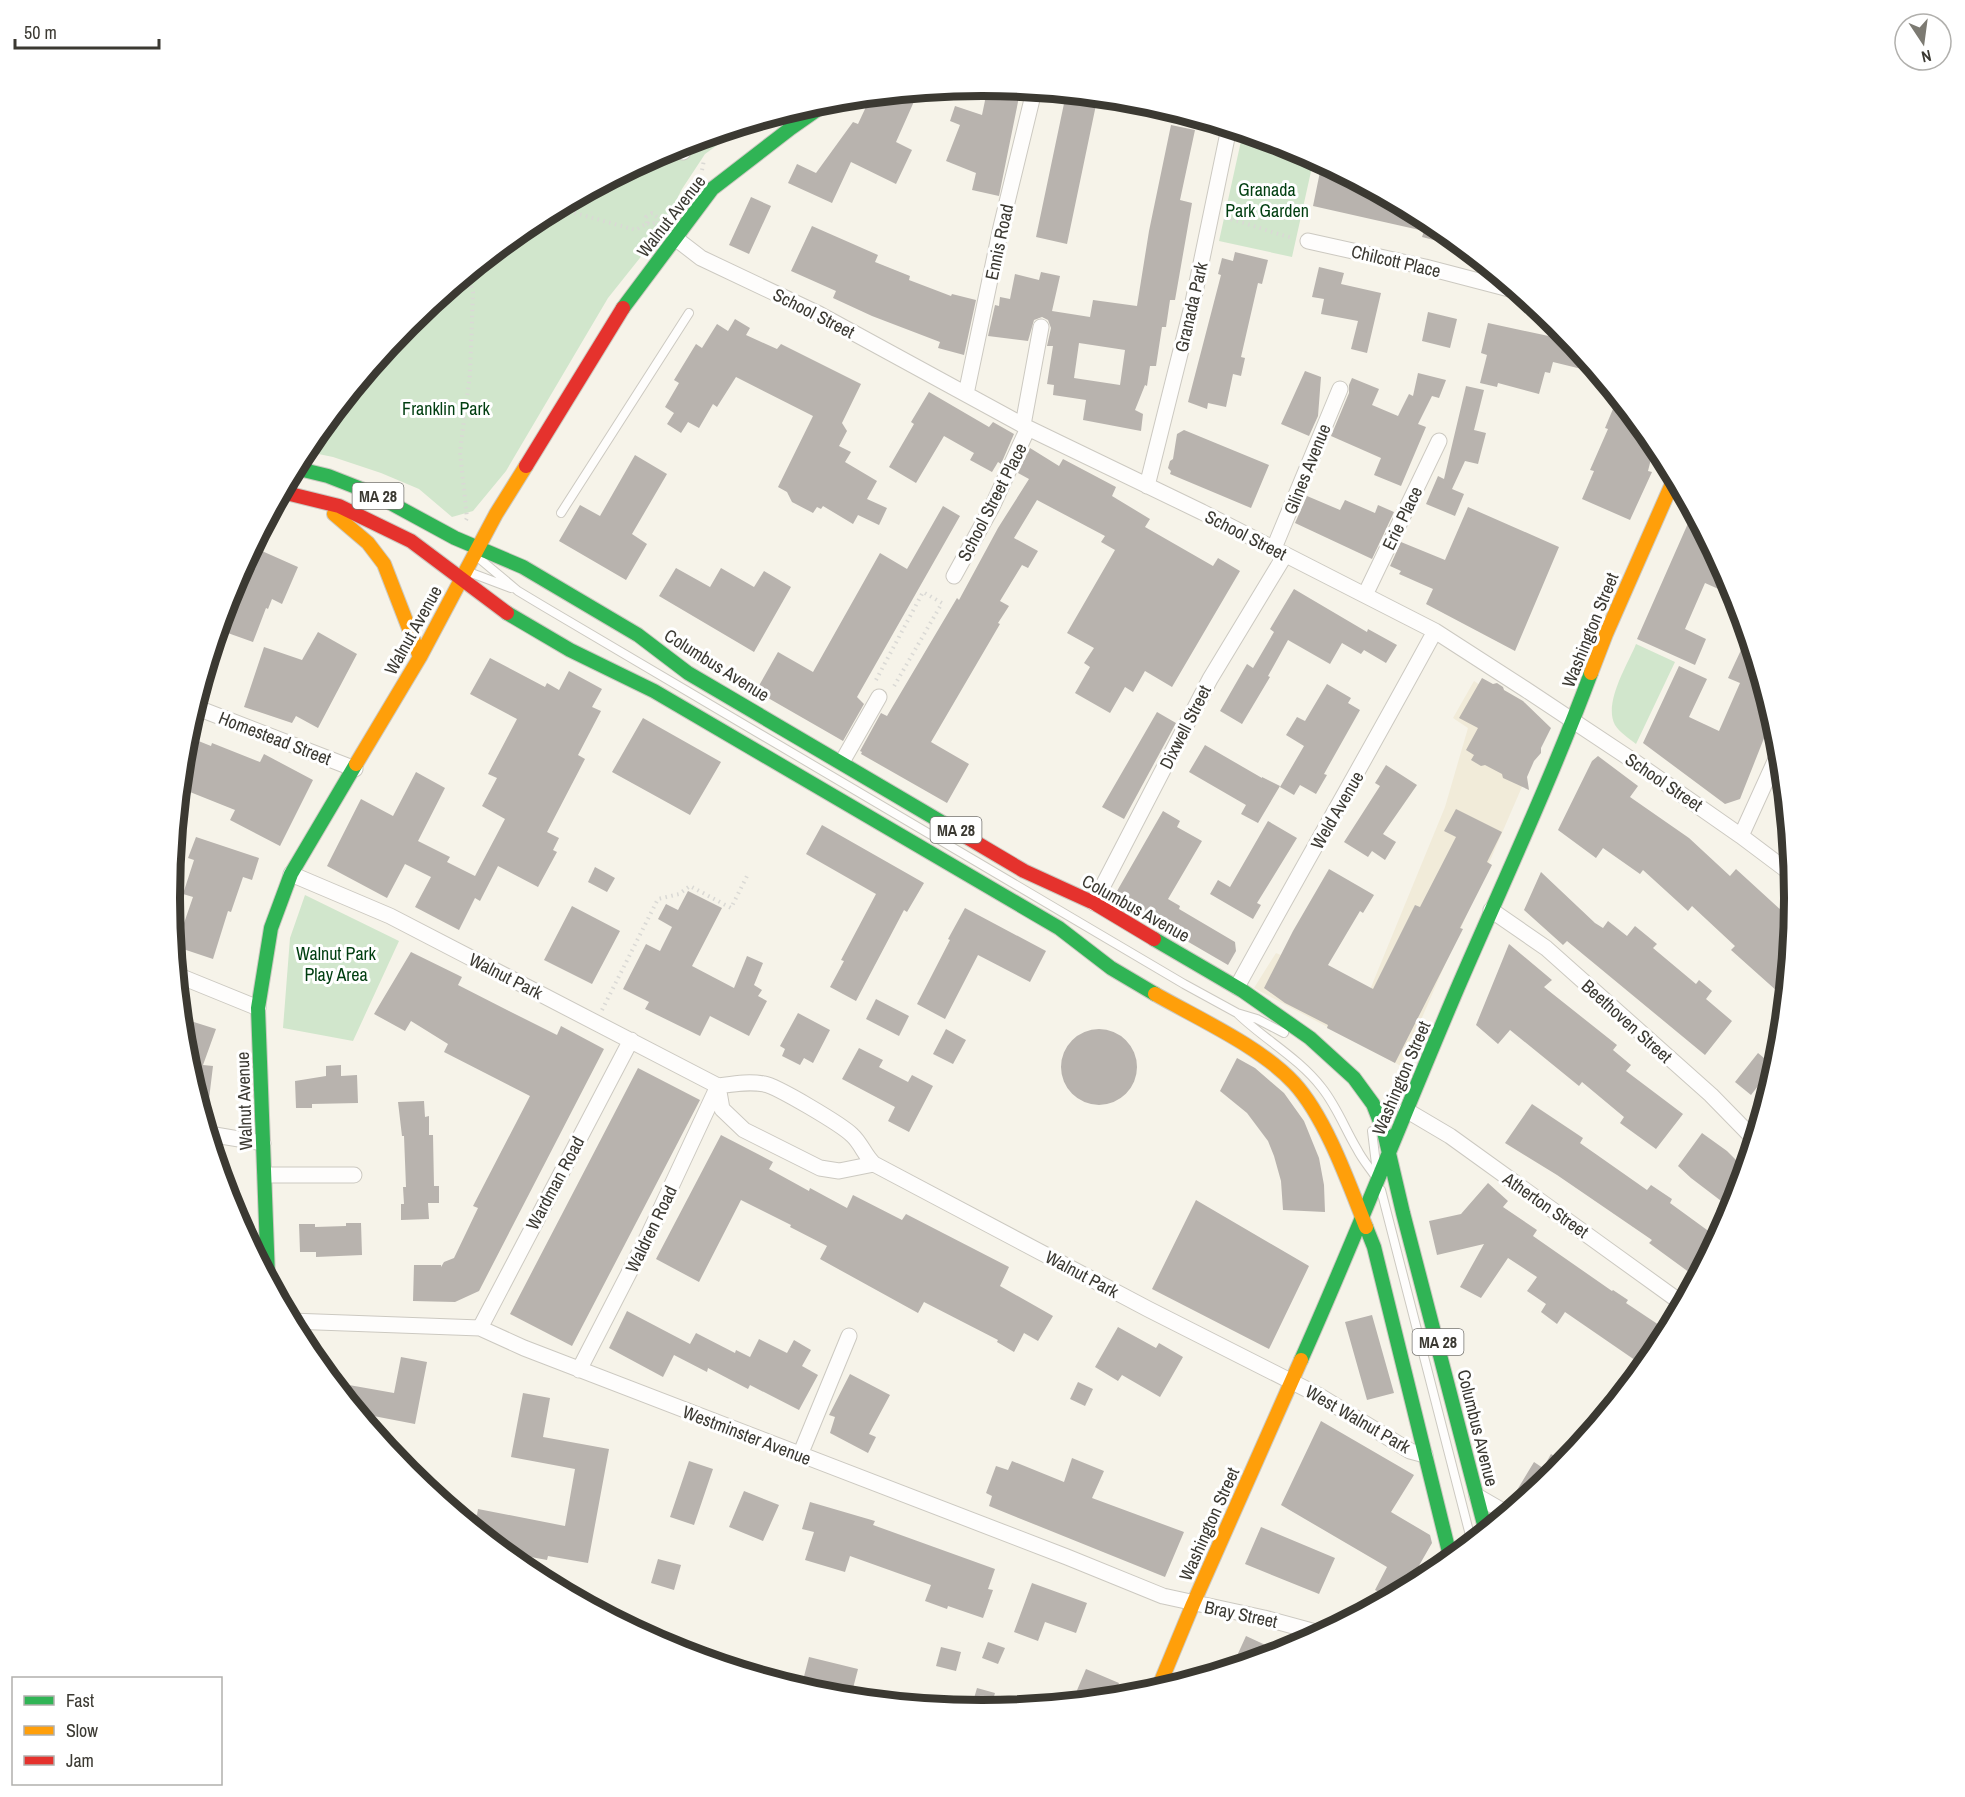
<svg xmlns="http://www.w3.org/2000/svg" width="1965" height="1797" font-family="'Archivo Narrow',sans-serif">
	<rect width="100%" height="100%" fill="#f6f3e9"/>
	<path fill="#f1ebd9" d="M1474 681 1547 729 1401 1066 1254 988 1276 953 1369 992 1445 807 1468 728 1453 718Z"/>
	<path fill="#d1e6cc" d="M745 125 705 154 682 189 659 234 608 298 506 471 473 511 452 517 419 489 381 473 333 457 304 451 408 323 531 222 672 147Z
		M1243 132 1294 148 1314 158 1292 257 1219 241Z
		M1636 644 1675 662 1636 744C1630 739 1619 732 1615 725 1603 703 1628 664 1636 644Z
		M305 895 399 941 353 1041 283 1028 290 938Z"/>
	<path fill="#b8b3ae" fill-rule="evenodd" d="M988 86 1020 92 999 196 972 190 976 173 946 161 960 125 950 121 955 106 982 115Z
		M908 93 916 97 896 142 912 150 896 184 851 162 832 203 788 183 797 164 816 173 853 122 858 124 871 96Z
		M1066 94 1097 100 1067 244 1036 237Z
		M1171 125 1195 130 1180 200 1192 203 1175 300H1170L1166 327H1162L1156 366H1150L1147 386 1145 385 1135 410 1143 414 1141 431 1083 420 1086 400 1053 395 1054 385 1047 384 1053 346H1047L1051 328 1048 320 1042 317 1034 320 1028 341 988 336 995 305 999 306 1000 297 1010 299 1015 274 1039 280 1041 272 1060 276 1052 311 1090 317 1093 300 1137 306 1149 231ZM1079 343 1125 350 1120 385 1074 378Z
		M1322 162 1434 223 1465 248 1422 237 1424 231 1313 206Z
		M751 197 771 206 749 254 729 245Z
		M812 226 878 255 875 262 910 276 909 280 951 296 952 294 976 300 964 355 938 348 940 342 872 316 833 298 836 291 791 271Z
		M1235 252 1268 260 1262 284 1258 283 1241 357 1245 358 1241 376 1233 374 1226 407 1208 403 1207 409 1188 402 1221 275 1218 274 1222 258 1233 261Z
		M1319 267 1344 273 1341 284 1381 293 1367 353 1351 349 1358 321 1321 314 1324 299 1312 297Z
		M1428 312 1457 319 1450 348 1422 341Z
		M735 319 750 328 746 335 777 349 781 344 861 384 842 423 847 431 839 446 851 452 845 462 877 481 867 499 887 508 879 525 858 515 853 524 823 506 821 509 817 507 813 513 792 502 787 492 778 487 813 416 736 377 717 407 713 404 699 428 688 422 681 433 667 424 674 413 665 407 679 383 674 380 696 344 702 348 717 324 728 331Z
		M1488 323 1572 341 1598 373 1553 362 1550 373 1545 372 1539 394 1498 383 1497 387 1480 383 1487 355 1481 353Z
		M1305 371 1321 377 1318 416 1309 436 1281 424Z
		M1418 373 1446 380 1439 398 1432 396 1418 424 1426 427 1401 486 1374 475 1381 458 1331 436 1349 393V385L1352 378 1379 389 1372 405 1398 416 1409 394 1413 396Z
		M1466 386 1484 390 1474 430 1486 433 1478 464 1465 461 1452 489 1464 494 1455 516 1426 504 1438 476 1444 479Z
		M929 392 989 427 993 422 1014 434 1001 464 998 462 992 472 970 460 974 453 944 436 916 483 889 467 914 424 911 422Z
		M1618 397 1655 443 1648 471 1652 472 1630 520 1582 499 1594 471 1590 470 1608 429 1605 428Z
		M1184 430 1269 465 1251 508 1170 474 1171 471 1168 468 1170 461 1173 459 1177 434Z
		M1030 448 1059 466 1063 459 1116 487 1112 496 1150 519 1145 527 1213 566 1218 558 1240 571 1172 687 1145 671 1133 692 1125 687 1110 713 1075 693 1090 667 1084 663 1094 648 1067 633 1115 550 1101 542 1105 536 1037 500 1014 538 1038 551 1028 568 1022 565 1000 601 1009 606 998 623 1000 624 931 742 969 764 947 803 861 754 862 752 860 751 881 713 887 716 957 598 959 600 998 528 1029 479 1018 473Z
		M635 455 667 474 632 534 647 544 626 580 559 541 580 505 600 516Z
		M1307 496 1340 510 1345 500 1375 513 1378 505 1394 512 1372 559 1295 523Z
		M943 506 960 516 857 697 864 704 843 741 756 691 778 652 813 672 880 553 907 569Z
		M1468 507 1559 547 1515 651 1426 604 1433 589 1399 574 1401 571 1390 566 1401 542 1445 560Z
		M1693 512 1729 578 1723 591 1705 583 1685 629 1706 639 1695 665 1637 639Z
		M253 547 298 567 282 604 272 599 268 609 266 608 253 642 225 632 234 606 227 603 232 587Z
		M676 568 710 587 721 568 754 587 764 571 791 587 754 652 659 596Z
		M1294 589 1367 632 1368 629 1397 645 1386 663 1364 650 1361 654 1342 643 1330 664 1288 640 1268 676 1270 677 1242 724 1220 711 1247 664 1253 668 1274 632 1270 629Z
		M318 632 357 654 318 728 296 716 292 723 244 707 264 647 302 660Z
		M1741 650 1754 655 1772 718 1740 799 1725 804 1643 743 1679 666 1707 679 1689 717 1719 731 1740 683 1728 678Z
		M490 658 545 687 547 683 559 690 569 671 602 689 592 707 601 711 578 755 585 759 547 832 559 838 553 850 557 852 538 887 498 866 480 901 475 898 459 930 415 907 431 877 405 864 387 898 327 866 361 799 393 816 416 772 445 788 418 841 450 857 447 862 475 876 505 819 482 806 497 778 488 774 517 719 470 694Z
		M1482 678 1493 684 1497 683 1503 687 1504 690 1523 701 1551 728 1541 748V753L1534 761 1527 777 1529 790 1503 778 1502 774 1485 765 1481 766 1471 760 1474 755 1466 750 1478 728 1459 718Z
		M1327 684 1351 698 1348 703 1360 710 1324 774 1327 775 1316 794 1300 785 1294 795 1280 787 1304 746 1286 735 1297 717 1305 721Z
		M1157 712 1176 723 1124 819 1102 807Z
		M643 718 721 762 690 815 612 772Z
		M186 736 211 746 212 743 260 762 264 754 313 780 280 846 230 820 235 810 180 788Z
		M1205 745 1262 778V777L1280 786 1258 823 1241 814 1246 805 1189 772Z
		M1598 756 1638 786 1630 797 1689 838 1730 876 1736 869 1793 921 1786 999 1731 950 1735 946 1692 906 1688 911 1643 870 1640 874 1603 848 1596 858 1558 830 1592 761Z
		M1386 765 1417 785 1383 834 1396 842 1385 860 1372 851 1368 857 1344 842 1380 786 1375 783Z
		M1456 809 1502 832 1487 862 1492 865 1460 928 1463 929 1395 1063 1327 1028 1328 1025 1285 1003 1264 988 1293 931 1329 869 1374 895 1363 913 1360 911 1328 965 1373 989 1415 905 1420 907 1456 837 1444 831Z
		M1163 811 1180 821 1177 827 1202 841 1168 899 1180 906 1179 909 1235 942 1236 951 1228 965 1113 898Z
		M1268 821 1297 838 1257 903 1261 905 1253 919 1210 894 1218 880 1230 887Z
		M822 825 924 883 907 912 904 910 856 1001 830 987 844 961 841 960 876 894 806 854Z
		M196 837 259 858 252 880 243 877 231 912 228 911 213 959 174 946 172 922 183 926 193 897 183 894 194 860 188 858Z
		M595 867 615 878 607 892 588 882Z
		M1541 872 1595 923 1603 928 1608 921 1627 936 1635 926 1657 944 1653 948 1696 984 1699 980 1712 991 1706 999 1732 1021 1705 1055 1567 941 1563 945 1524 910Z
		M688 891 722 908 692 966 734 988 747 956 763 963 754 985 762 990 758 996 767 1001 749 1036 710 1016 700 1036 645 1009 649 1002 623 989 646 944 660 951 672 927 658 919 666 904 678 910Z
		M572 906 620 931 592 984 544 960Z
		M965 908 1046 951 1030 982 978 955 945 1019 917 1004 950 940 948 939Z
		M1509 944 1552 980 1544 987 1617 1045 1613 1050 1631 1065 1626 1071 1683 1114 1656 1149 1620 1123 1624 1117 1582 1082 1579 1086 1510 1030 1498 1044 1476 1025Z
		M411 952 462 977 458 985 507 1010 557 1035 561 1026 604 1049 479 1291 455 1302 413 1301 414 1265H441V1267L444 1262 454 1258 478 1208 473 1206 530 1096 444 1052 448 1044 411 1021 405 1031 374 1014Z
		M876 999 909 1016 899 1036 866 1019Z
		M798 1013 830 1030 813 1063 804 1058 800 1065 782 1056 785 1049 780 1046Z
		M181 1018 216 1029 203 1065 213 1066 206 1124 185 1057Z
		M946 1029 966 1040 953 1064 933 1054Z
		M1061 1067a38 38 0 1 1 76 0a38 38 0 1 1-76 0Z
		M859 1048 883 1060 879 1067 908 1082 912 1075 933 1086 909 1132 888 1121 895 1107 842 1079Z
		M1758 1053 1776 1068 1772 1083 1764 1092 1758 1086 1751 1095 1735 1082Z
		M1237 1058 1255 1068 1284 1093 1304 1121 1319 1158 1324 1185 1325 1212 1283 1210 1281 1181 1274 1156 1268 1141 1247 1113 1220 1091Z
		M341 1065V1076L357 1075 358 1103 312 1104V1108H296L295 1081 326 1076V1066Z
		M638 1068 700 1100 572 1346 510 1314Z
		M424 1101 425 1117 429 1116V1135H433L434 1186H439V1203H428L429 1219 401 1220V1204H404L403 1187H406L404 1136H402L398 1102Z
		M1532 1104 1583 1138 1580 1143 1647 1190 1651 1185 1672 1199 1670 1203 1718 1238 1697 1278 1649 1243 1652 1240 1557 1175 1505 1143Z
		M1702 1133 1727 1151 1745 1169 1733 1210 1691 1178 1678 1166Z
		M721 1135 773 1162 769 1169 809 1191 810 1188 847 1208 853 1195 902 1220 906 1214 1009 1267 1000 1286 1053 1316 1038 1341 1024 1333 1014 1352 997 1342 998 1340 924 1302 918 1313 820 1259 827 1246 790 1227 791 1225 741 1200 699 1282 656 1259Z
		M1488 1183 1508 1201 1503 1207 1537 1230 1533 1236 1612 1291 1613 1290 1628 1300 1626 1303 1668 1331 1658 1350 1645 1367 1565 1312 1557 1324 1541 1312 1546 1304 1527 1291 1537 1277 1508 1258 1481 1298 1460 1287 1484 1244 1437 1255 1429 1221 1461 1214Z
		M1196 1200 1309 1266 1269 1349 1152 1289Z
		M346 1223H361L362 1255 316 1257V1252H300L299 1224H315V1227L346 1226Z
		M627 1311 690 1344 696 1333 735 1353 736 1350 750 1357 759 1339 787 1353 794 1340 811 1350 802 1366 818 1375 799 1410 750 1385 748 1389 708 1368 707 1372 674 1355 663 1377 609 1348Z
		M1372 1315 1394 1393 1367 1400 1345 1322Z
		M1118 1327 1156 1348 1159 1343 1183 1357 1160 1397 1122 1375 1118 1381 1095 1367Z
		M401 1357 427 1362 415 1424 358 1413 332 1382 394 1393Z
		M850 1374 890 1395 869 1434 876 1437 868 1453 830 1433 835 1417 829 1415Z
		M1078 1382 1093 1389 1085 1406 1070 1399Z
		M523 1393 550 1398 543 1437 609 1449 588 1563 548 1556 547 1560 504 1552 453 1510 477 1515 478 1509 565 1526 575 1469 511 1457Z
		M1321 1421 1414 1475 1391 1512 1430 1535 1432 1543 1405 1590 1390 1598 1375 1590 1387 1567 1281 1505Z
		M1551 1454 1566 1463 1557 1474 1524 1501 1514 1495 1534 1462 1543 1468Z
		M1072 1458 1104 1471 1092 1498 1184 1532 1165 1577 989 1506 992 1496 986 1493 996 1466 1008 1470 1012 1461 1064 1482Z
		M689 1461 713 1469 694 1525 670 1517Z
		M744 1491 779 1505 763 1541 729 1527Z
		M810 1502 875 1521 873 1525 995 1569 988 1589 993 1590 983 1618 948 1606 947 1609 925 1601 931 1585 850 1556 845 1572 805 1560 814 1532 802 1529Z
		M1261 1527 1335 1558 1319 1594 1245 1564Z
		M658 1559 681 1565 674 1590 651 1583Z
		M1032 1583 1087 1603 1076 1633 1045 1622 1038 1641 1014 1632Z
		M1246 1636 1283 1653 1231 1669Z
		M988 1642 1005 1648 998 1664 982 1658Z
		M941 1647 961 1652 956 1671 936 1666Z
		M809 1657 858 1669 852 1692 821 1685 819 1693 801 1688Z
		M1086 1669 1119 1683 1113 1699 1089 1701 1075 1695Z
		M977 1688 995 1693 990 1710 972 1705Z"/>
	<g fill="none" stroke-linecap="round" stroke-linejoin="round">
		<g stroke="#ccc9c1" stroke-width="10">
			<path id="lane" d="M561 513 689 313
				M481 560 518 591 543 606 1184 984 1237 1013 1257 1019 1284 1033
				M466 571 511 588
				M1238 1014C1265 1040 1299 1058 1322 1088 1337 1107 1345 1129 1357 1149 1362 1159 1369 1167 1375 1176
				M1372 1131 1376 1164
				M1381 1190 1472 1543"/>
		</g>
		<g stroke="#ccc9c1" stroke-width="17">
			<path id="street" d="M681 144 683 152
				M675 238 701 258 819 314 1028 428 1202 512 1435 631 1525 689 1635 762 1741 836 1793 875
				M1308 241 1425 267 1517 291
				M966 394 1001 227 1034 91
				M1023 425 1041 327
				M1147 486 1193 302 1229 128
				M1274 548 1340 389
				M954 576 992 507 1028 428
				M1365 595 1439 441
				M195 707 355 769
				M842 762 879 697
				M1741 836 1781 748
				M291 874 390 916 718 1086C733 1084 748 1081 764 1084 777 1086 842 1125 852 1135 861 1143 865 1156 874 1164L1148 1309 1318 1395 1410 1451 1425 1455
				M1094 903 1210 679 1285 555
				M1491 910 1546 948 1711 1095 1755 1140
				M177 975 258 1008
				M1237 987C1302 868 1370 751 1435 631
				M718 1086 722 1109 744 1130 820 1168 839 1171 874 1164
				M1406 1110 1450 1136 1683 1304
				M209 1134 263 1143
				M265 1175H354
				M291 1321 480 1328 524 1348 1067 1557 1163 1596 1264 1618 1323 1634
				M480 1328 631 1040
				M579 1370 648 1236 718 1086
				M800 1455 849 1336
				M1477 1496 1508 1514"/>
		</g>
		<g stroke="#ccc9c1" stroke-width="16">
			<path id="fast" d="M623 308 712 189 791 128 831 100
				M295 468 328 476 374 494 455 538 523 567 638 635 688 673 948 826
				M507 613 570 650 654 691 1059 928 1111 968 1155 994
				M1154 939 1243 991 1310 1038 1354 1078 1373 1104 1384 1132 1403 1213 1486 1532
				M1366 1227 1374 1247 1451 1560
				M268 1277 258 1008 271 928 291 874 356 764
				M1301 1360C1356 1237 1405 1111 1458 987 1503 883 1551 780 1591 673"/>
		</g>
		<g stroke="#ccc9c1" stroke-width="16">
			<path id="slow" d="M334 514 368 543 384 564 420 657
				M1591 673 1606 634 1675 477
				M356 764 420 657 496 514 526 466
				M1155 994C1199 1019 1261 1047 1294 1083 1326 1118 1349 1184 1366 1227
				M1157 1691 1193 1604 1301 1360"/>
		</g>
		<g stroke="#ccc9c1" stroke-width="16">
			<path id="jam" d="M526 466 623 308
				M282 492 339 506 411 541 507 613
				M948 826 1024 871 1094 903 1154 939"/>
		</g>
		<path stroke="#dad9d5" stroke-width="4" stroke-dasharray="1.5 4.5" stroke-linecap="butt" d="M702 170 704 160
			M557 208 636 230 647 223 650 225 657 222 661 225
			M1225 218C1248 223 1269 232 1293 238
			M647 223 646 217 652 213 657 217V222
			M466 520 467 518 460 452 470 374 473 292 467 275
			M876 680 923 592 942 603 893 688
			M602 1010 658 899 679 894 690 886 731 908 747 876"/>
		<use href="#lane" stroke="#fefdfc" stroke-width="8"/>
		<use href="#street" stroke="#fefdfc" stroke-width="15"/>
		<use href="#fast" stroke="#30b455" stroke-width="14"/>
		<use href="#slow" stroke="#ff9f0a" stroke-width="14"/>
		<use href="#jam" stroke="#e5322d" stroke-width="14"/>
	</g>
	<g text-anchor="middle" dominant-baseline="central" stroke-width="6" stroke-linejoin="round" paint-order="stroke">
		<g fill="#fff" stroke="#767470" stroke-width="1.5">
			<rect x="352.5" y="483" width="51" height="26" rx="4.5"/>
			<rect x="930.5" y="817" width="51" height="26" rx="4.5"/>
			<rect x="1412.5" y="1329" width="51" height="26" rx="4.5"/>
		</g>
		<g font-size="16" font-weight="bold" fill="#3b3932">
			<text x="378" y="496">MA 28</text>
			<text x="956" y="830">MA 28</text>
			<text x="1438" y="1342">MA 28</text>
		</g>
		<g font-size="18" fill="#003e10" stroke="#fff">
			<text x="1267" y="189">Granada<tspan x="1267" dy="21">Park Garden</tspan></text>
			<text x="446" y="408">Franklin Park</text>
			<text x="336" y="953">Walnut Park<tspan x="336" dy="21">Play Area</tspan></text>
		</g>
		<g font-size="18" fill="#3b3932" stroke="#fff">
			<text transform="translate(671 216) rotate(-52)">Walnut Avenue</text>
			<text transform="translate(999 242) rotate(-78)">Ennis Road</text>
			<text transform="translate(1396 261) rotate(13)">Chilcott Place</text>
			<text transform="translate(1191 307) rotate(-77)">Granada Park</text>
			<text transform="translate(814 313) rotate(27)">School Street</text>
			<text transform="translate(1307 469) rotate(-68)">Glines Avenue</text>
			<text transform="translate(992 502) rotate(-63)">School Street Place</text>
			<text transform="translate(1402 518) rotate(-64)">Erie Place</text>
			<text transform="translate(1246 535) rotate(27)">School Street</text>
			<text transform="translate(413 630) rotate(-61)">Walnut Avenue</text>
			<text transform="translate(1590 630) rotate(-68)">Washington Street</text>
			<text transform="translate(717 665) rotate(32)">Columbus Avenue</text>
			<text transform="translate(1185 727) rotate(-63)">Dixwell Street</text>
			<text transform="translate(275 738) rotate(21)">Homestead Street</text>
			<text transform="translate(1664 782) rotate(34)">School Street</text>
			<text transform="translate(1337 810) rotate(-60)">Weld Avenue</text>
			<text transform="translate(1136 908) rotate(29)">Columbus Avenue</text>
			<text transform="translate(506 976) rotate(27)">Walnut Park</text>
			<text transform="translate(1627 1021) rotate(42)">Beethoven Street</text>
			<text transform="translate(1401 1078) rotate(-67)">Washington Street</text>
			<text transform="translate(244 1101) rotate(-92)">Walnut Avenue</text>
			<text transform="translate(555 1183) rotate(-62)">Wardman Road</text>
			<text transform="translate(1546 1205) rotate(35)">Atherton Street</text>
			<text transform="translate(651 1229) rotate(-64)">Waldren Road</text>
			<text transform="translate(1082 1274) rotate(28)">Walnut Park</text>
			<text transform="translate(1358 1419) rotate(30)">West Walnut Park</text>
			<text transform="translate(1478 1428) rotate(76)">Columbus Avenue</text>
			<text transform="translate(747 1435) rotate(21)">Westminster Avenue</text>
			<text transform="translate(1209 1524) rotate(-66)">Washington Street</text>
			<text transform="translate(1241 1614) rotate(12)">Bray Street</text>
		</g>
	</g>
	<path d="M0 0H1965V1797H0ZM180 898a802 802 0 1 1 1604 0a802 802 0 1 1-1604 0Z" fill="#fff" fill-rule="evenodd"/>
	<path fill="none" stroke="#3b3932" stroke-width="8" d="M180 898a802 802 0 1 1 1604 0a802 802 0 1 1-1604 0Z"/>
	<rect x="12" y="1677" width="210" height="108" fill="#ffffff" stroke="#b1b0ad" stroke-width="1.5"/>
	<rect x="24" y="1696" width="30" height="9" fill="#30b455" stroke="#b1b0ad" stroke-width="1.5"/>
	<text x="66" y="1707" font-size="18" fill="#3b3932">Fast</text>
	<rect x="24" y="1726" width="30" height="9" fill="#ff9f0a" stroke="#b1b0ad" stroke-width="1.5"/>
	<text x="66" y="1737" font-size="18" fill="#3b3932">Slow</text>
	<rect x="24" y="1756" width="30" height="9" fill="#e5322d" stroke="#b1b0ad" stroke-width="1.5"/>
	<text x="66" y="1767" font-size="18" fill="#3b3932">Jam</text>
	<g transform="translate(1923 42) rotate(167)"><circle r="28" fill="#ffffff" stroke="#b1b0ad" stroke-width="1.5"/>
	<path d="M0-4.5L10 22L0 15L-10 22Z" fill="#7c7a72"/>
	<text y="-9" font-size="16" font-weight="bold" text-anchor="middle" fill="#3b3932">N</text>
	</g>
	<path d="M15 39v9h144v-9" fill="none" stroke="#3b3932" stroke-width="3"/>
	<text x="24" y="39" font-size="18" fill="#3b3932" stroke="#ffffff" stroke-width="4.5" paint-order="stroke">50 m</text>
</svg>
